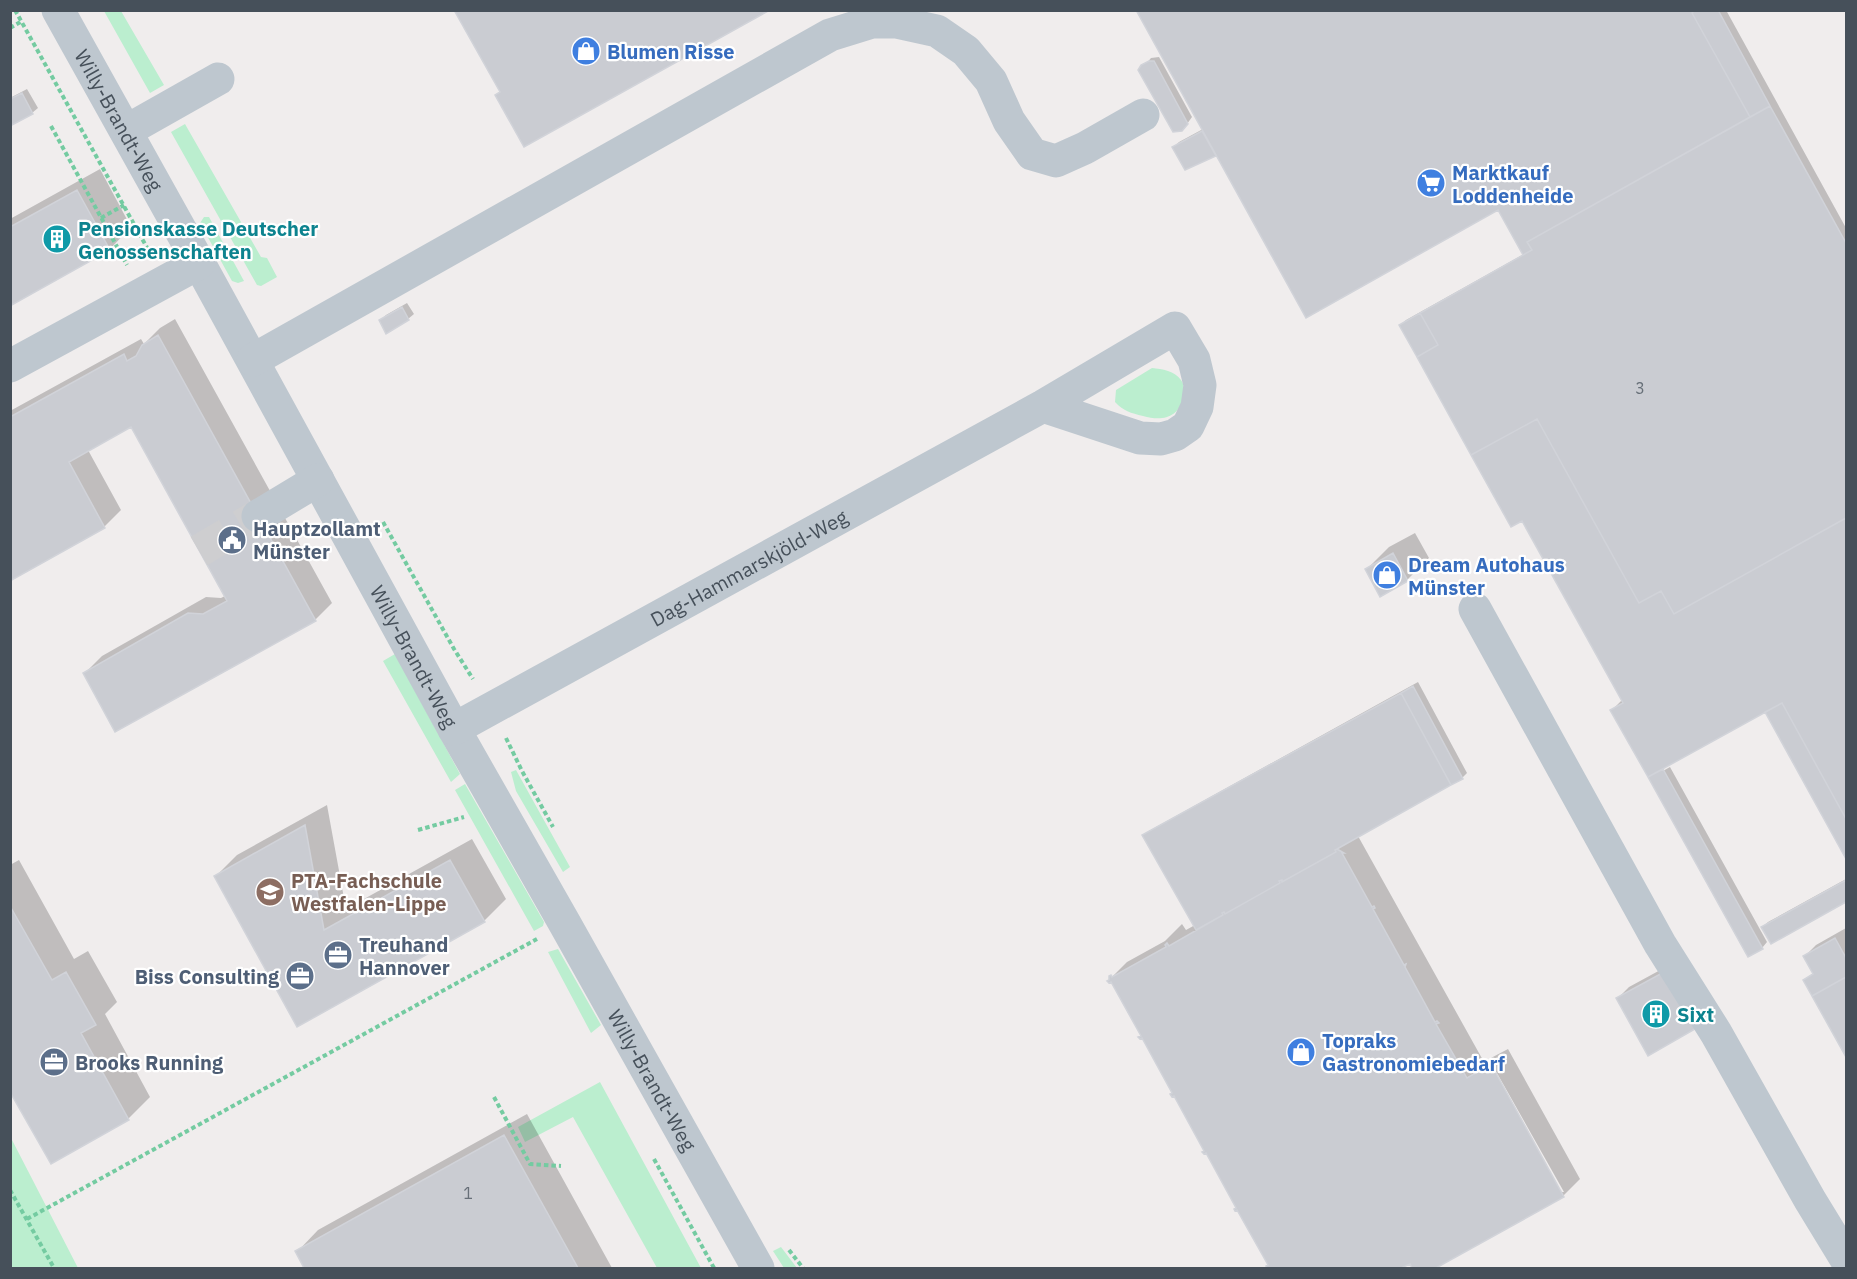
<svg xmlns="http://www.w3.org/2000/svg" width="1857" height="1279" font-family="'IBM Plex Sans',sans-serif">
	<rect width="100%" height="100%" fill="#f0eded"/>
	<path fill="#bbeecf" d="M104 11H121L164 85 150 93Z
		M185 124 261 257 267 258 277 277 261 286 257 285 171 132Z
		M204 217H209L244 281 238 283 232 281 200 223Z
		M1152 368C1162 369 1175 371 1181 380 1185 385 1184 393 1183 398 1178 419 1161 421 1143 416 1131 413 1123 411 1115 402L1116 390Z
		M395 654 460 774 451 782 383 661Z
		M516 770 570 867 563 872 516 791 511 772Z
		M465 784 544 922 543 926 534 931 455 790Z
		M558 949 601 1025 591 1033 548 952Z
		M600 1082 701 1268H657L573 1117 525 1142 518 1127Z
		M10 1138H11L78 1268H11Z
		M781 1247 797 1268H784L773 1251Z"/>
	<path fill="#0003" d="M1137 10H1726L1846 228V856L1766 710 1654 772V776L1670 767 1767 942 1762 948 1748 955 1612 710 1623 699 1522 519 1401 325 1406 320 1524 254 1499 208 1217 154 1186 168 1174 147 1179 142 1203 129Z
		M1159 57 1192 117 1187 124 1146 64 1151 58Z
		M27 89 38 108 32 113 10 125V98Z
		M100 169 131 227 110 249 10 304V219Z
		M407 303 414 314 408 319 381 320 386 315Z
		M175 319 332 603 315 620 116 730 85 673 102 656 206 597 221 598 225 596 132 425 88 450 121 510 104 527 10 579V411L141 339 144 344 160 328Z
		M1415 533 1429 558 1407 580 1367 569 1389 547Z
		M1418 682 1467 773 1462 778 1358 836 1484 1062 1487 1061 1560 1192H1564L1489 1059 1508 1049 1580 1179 1563 1196 1432 1268H1414L1410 1262 1398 1268H1272L1206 1151 1202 1153 1205 1150 1110 979 1127 962 1165 941 1182 924 1186 930 1195 925 1144 836 1149 831Z
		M327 805 346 909 472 839 506 899 484 921 298 1025 215 877 237 855Z
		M19 860 74 959 88 951 117 1002 105 1014 150 1097 128 1119 51 1162 10 1089V865Z
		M1846 879V901L1772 942 1763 927 1768 922Z
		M1846 928V1054L1805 980 1814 972 1805 956 1816 945Z
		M1675 962 1705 1017 1618 998 1629 987Z
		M527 1114 612 1268H306L297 1252 318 1230Z"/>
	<path fill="#caccd2" stroke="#d1d3d9" stroke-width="1.5" d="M454 10H770L524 147 495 95 500 92Z
		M1136 10H1695L1692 13 1750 117 1527 242 1532 250 1523 255 1498 210 1306 318Z
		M1695 10H1718L1770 106 1750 117 1692 13Z
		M1149 61H1154L1188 124 1182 131 1173 132 1138 70 1141 65Z
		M22 93 33 114 10 126V99Z
		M1770 106 1846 243V518L1674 614 1661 591 1639 603 1537 419 1471 455 1417 357 1438 345 1420 313 1532 250 1527 242Z
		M1202 131 1216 156 1185 170 1172 147Z
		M77 190 110 250 10 306V227Z
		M402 307 409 320 386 334 379 320Z
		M1420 313 1438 345 1417 357 1399 325Z
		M158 335 316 621 115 732 83 673 188 613 203 614 227 601 131 427 69 462 105 528 10 581V417L124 354 127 361 136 356 142 345Z
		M1537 419 1639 603 1661 591 1674 614 1846 518V819L1782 703 1648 777 1610 710 1623 703 1522 521 1511 527 1471 455Z
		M1393 553 1408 581 1380 597 1365 569Z
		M1413 686 1463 779 1451 785 1401 693Z
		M1401 693 1451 785 1337 849 1335 850 1336 852 1282 882V880L1279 881 1280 883 1225 914 1224 912 1222 913 1223 915 1196 930 1142 835Z
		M1782 703 1846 819V859L1765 712Z
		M1663 769 1763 949 1748 957 1648 777Z
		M305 825 324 930 450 860 485 922 297 1027 214 876Z
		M1337 849 1344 853H1342L1372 907 1374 906 1375 908 1373 909 1404 965 1406 964 1405 967 1435 1022 1437 1021 1439 1023 1436 1024 1467 1078 1491 1064 1564 1197 1436 1268H1412L1410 1264 1401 1268H1267L1266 1266 1268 1265 1237 1210 1235 1211 1234 1209 1236 1208 1206 1153 1204 1154 1202 1152 1204 1151 1174 1096 1172 1097 1170 1094 1172 1093 1142 1038 1140 1039 1138 1037 1141 1036 1111 982 1109 983 1107 981 1109 980V976L1111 975 1112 977 1166 947 1165 945 1167 943 1169 946 1223 915 1222 913 1224 912 1225 914 1280 883 1279 881 1282 880V882L1336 852 1335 850Z
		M1846 880V902L1771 944 1761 927Z
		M10 906 52 980 66 972 96 1025 81 1033 129 1120 51 1164 10 1092Z
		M1835 938 1846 958V977L1812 996 1803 980 1813 974 1803 956Z
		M1664 972 1695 1029 1648 1056 1616 998Z
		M1846 977V1057L1812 996Z
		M504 1135 578 1268H304L295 1251Z"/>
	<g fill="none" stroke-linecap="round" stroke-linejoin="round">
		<path stroke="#ceced0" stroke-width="33" stroke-dasharray="33 16" stroke-linecap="butt" d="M199 551 258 516"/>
		<path stroke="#74cba1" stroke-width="4" stroke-dasharray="4.5 3" stroke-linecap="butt" d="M15 10 150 253
			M10 28 22 21
			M51 126 127 265
			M101 218 124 205
			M383 522 454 649 473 679
			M506 738 522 771 553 827
			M418 830 464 817
			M494 1097 530 1164 561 1166
			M654 1159 714 1268
			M10 1190 54 1268
			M27 1219 537 939
			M789 1250 803 1268"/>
		<g stroke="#bec7cf" stroke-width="33">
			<path id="s1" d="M58 10 199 263 454 729 565 924 758 1268"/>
			<path d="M126 131 218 79"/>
			<path d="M253 360 830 35 872 22H896L937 31 966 51 991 81 1009 121 1032 154 1056 161 1085 148 1143 115"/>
			<path d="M10 366 199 263"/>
			<path d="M258 516 318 480"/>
			<path d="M1475 609 1660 944 1716 1033 1810 1200 1846 1259"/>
			<path id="s2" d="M454 729 1043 406 1175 328 1194 360 1200 385 1197 407 1188 426 1175 435 1161 439 1140 438 1043 406"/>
		</g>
	</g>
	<defs>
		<g id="shop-disc" transform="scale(1.5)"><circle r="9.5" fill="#3f7fe0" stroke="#fff"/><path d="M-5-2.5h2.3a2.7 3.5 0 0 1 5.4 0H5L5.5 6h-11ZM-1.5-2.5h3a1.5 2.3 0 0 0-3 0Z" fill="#fff"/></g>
		<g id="supermarket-disc" transform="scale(1.5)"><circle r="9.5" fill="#3f7fe0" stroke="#fff"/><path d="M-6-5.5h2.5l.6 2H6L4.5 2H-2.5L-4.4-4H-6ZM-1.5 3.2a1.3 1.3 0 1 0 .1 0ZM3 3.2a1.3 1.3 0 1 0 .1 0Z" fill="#fff"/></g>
		<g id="building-disc" transform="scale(1.5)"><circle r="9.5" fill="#0f9aa8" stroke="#fff"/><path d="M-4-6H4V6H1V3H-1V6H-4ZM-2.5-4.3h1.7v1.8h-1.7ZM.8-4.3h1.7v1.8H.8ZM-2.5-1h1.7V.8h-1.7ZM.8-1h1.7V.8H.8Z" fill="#fff"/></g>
		<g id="civic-disc" transform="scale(1.5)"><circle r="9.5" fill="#5c6f8a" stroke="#fff"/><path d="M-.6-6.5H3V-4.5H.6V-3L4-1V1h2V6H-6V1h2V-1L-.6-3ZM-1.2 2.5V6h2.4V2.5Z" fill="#fff"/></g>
		<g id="university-disc" transform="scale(1.5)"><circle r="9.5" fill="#8d6e63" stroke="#fff"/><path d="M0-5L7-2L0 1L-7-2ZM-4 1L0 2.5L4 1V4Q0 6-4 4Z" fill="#fff"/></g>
		<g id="office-disc" transform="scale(1.5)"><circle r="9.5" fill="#5c6f8a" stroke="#fff"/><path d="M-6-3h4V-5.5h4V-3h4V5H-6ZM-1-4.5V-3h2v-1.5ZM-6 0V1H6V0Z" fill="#fff"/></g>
	</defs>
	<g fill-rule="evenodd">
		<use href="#shop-disc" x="586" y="51"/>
		<use href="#supermarket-disc" x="1431" y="183"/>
		<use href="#building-disc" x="57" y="239"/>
		<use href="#civic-disc" x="232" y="540"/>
		<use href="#shop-disc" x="1387" y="575"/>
		<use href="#university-disc" x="270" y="892"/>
		<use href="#office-disc" x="338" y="955"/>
		<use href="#office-disc" x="300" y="976"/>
		<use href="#building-disc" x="1656" y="1014"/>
		<use href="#shop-disc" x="1301" y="1052"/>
		<use href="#office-disc" x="54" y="1062"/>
	</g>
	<g text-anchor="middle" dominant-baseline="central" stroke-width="4.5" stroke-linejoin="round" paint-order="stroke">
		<g font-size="16" fill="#676f78">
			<text x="1640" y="388">3</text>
			<text x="468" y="1193">1</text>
		</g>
		<g font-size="20" font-weight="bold" fill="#366cbe" stroke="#fff" text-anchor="start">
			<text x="607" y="51">Blumen Risse</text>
			<text x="1452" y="172">Marktkauf<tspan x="1452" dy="23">Loddenheide</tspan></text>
			<text x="1408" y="564">Dream Autohaus<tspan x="1408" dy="23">Münster</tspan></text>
			<text x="1322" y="1040">Topraks<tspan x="1322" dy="23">Gastronomiebedarf</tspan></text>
		</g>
		<g font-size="20" fill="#46505a" stroke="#fff">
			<text stroke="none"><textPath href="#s1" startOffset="126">Willy-Brandt-Weg</textPath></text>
			<text stroke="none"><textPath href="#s2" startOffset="336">Dag-Hammarskjöld-Weg</textPath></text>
			<text stroke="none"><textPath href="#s1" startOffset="738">Willy-Brandt-Weg</textPath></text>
			<text stroke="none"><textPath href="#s1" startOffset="1224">Willy-Brandt-Weg</textPath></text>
		</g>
		<g font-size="20" font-weight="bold" fill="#0d838f" stroke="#fff" text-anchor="start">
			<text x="78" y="228">Pensionskasse Deutscher<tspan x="78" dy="23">Genossenschaften</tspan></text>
			<text x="1677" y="1014">Sixt</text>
		</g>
		<g font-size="20" font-weight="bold" fill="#4e5e75" stroke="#fff" text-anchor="start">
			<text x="253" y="528">Hauptzollamt<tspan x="253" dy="23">Münster</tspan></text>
			<text x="359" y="944">Treuhand<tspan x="359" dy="23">Hannover</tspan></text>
			<text x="279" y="976" text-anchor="end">Biss Consulting</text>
			<text x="75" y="1062">Brooks Running</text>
		</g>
		<g font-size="20" font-weight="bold" fill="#785e54" stroke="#fff" text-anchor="start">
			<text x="291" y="880">PTA-Fachschule<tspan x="291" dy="23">Westfalen-Lippe</tspan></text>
		</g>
	</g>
	<rect width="1857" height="1279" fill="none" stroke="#46505a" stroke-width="24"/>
</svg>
